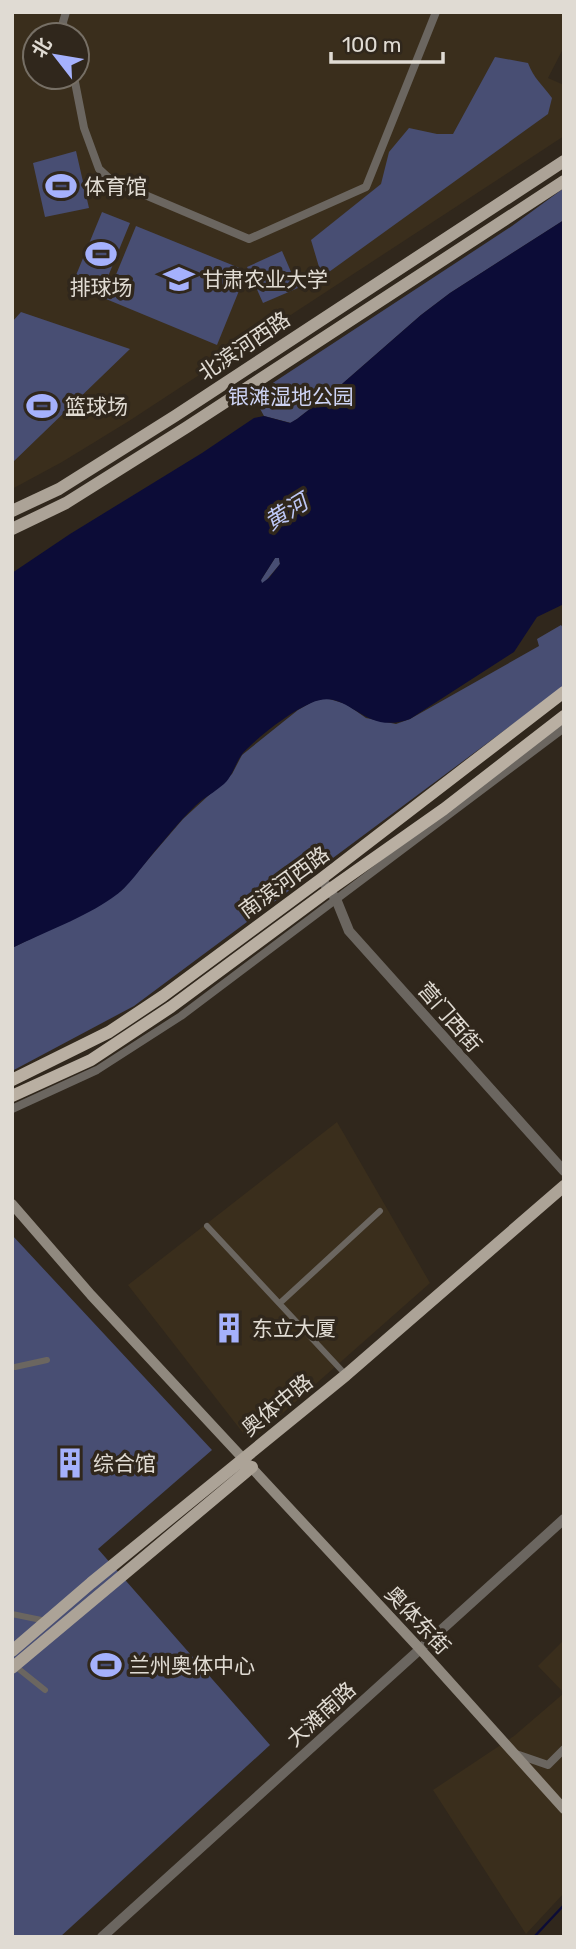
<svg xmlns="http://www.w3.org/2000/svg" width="576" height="1949" font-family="Rubik,'Noto Sans SC',sans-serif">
	<rect width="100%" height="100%" fill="#30271c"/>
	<path fill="#3a2e1c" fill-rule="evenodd" d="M12 12H564V47L548 78 564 85V136L129 421 62 462 12 489ZM35 35H77V77H35Z
		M337 1122 430 1283 250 1442 128 1285Z
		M564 1640V1893L526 1934 433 1790 514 1736 564 1693 538 1666Z"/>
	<path fill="#484e73" d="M495 57 528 63C534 79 542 84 552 98L548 114 322 277 311 240 381 184 389 152 409 128 437 134H453Z
		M76 151 89 208 45 217 33 163Z
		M564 188V220L450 293 421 315 342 384 297 419 291 423 264 416 253 396 512 226Z
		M102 212 130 223 100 296 72 285Z
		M136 226 247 271 217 345 106 299Z
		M282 251 298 288 263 303 247 267Z
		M21 312 130 349 12 463V322Z
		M275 558H279L280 564 264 583H261V580Z
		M561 625 564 629V686L134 1006 12 1071V948L85 912 121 891 183 819 232 774 242 755 298 710 314 701 326 698 346 704 366 718 396 724 410 719 539 646 537 639Z
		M12 1235 212 1450 98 1549 270 1745 60 1937H12Z"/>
	<path fill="#0c0c37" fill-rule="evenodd" d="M564 220V604L537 617 514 652 410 719C361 737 349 685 311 703 290 712 259 736 243 753 235 763 233 776 224 784 217 790 209 795 202 800 184 815 170 834 155 851 142 866 129 887 112 898 85 917 43 933 12 948V573L70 534 202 453 254 418 264 416 290 423 297 419 342 384 421 315 450 293ZM275 558H279L280 564 269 578 262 583 261 580Z"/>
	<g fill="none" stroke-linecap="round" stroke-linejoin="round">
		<path stroke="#0c0c37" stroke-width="2.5" d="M534 1937 564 1905"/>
		<path stroke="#6b6660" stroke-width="6" d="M207 1226 346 1375
			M280 1303 380 1211
			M15 1367 47 1360
			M12 1614 46 1621
			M15 1666 45 1690"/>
		<path stroke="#6b6660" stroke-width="8" d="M65 35 63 22 66 12
			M74 77 84 128 99 169 112 181 249 239 366 187 436 12
			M12 1109 97 1070 181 1016 564 728
			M516 1754 548 1765 564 1749"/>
		<path stroke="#6b6660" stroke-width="10" d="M321 879 336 899 349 931 564 1171
			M102 1937 564 1519"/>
		<path stroke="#90897f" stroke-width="10" d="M12 1204 91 1295 421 1650 564 1809"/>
		<path stroke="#aca397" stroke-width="12" d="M12 511 59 489 175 416 564 161
			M12 529 66 503 187 427 564 181
			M12 1651 91 1583 346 1375 564 1186
			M12 1668 252 1467"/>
		<path stroke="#b9afa2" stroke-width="12" d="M12 1080 109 1032 163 996 321 879 564 692
			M12 1096 91 1060 171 1007 329 890 444 809 564 716"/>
	</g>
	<defs>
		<g id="stadium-bare" transform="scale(2.415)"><path d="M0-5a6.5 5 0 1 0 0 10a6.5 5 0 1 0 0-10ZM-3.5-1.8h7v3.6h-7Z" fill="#a5b1fc" stroke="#30271c" stroke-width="2.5" paint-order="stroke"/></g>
		<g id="university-bare" transform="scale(2.415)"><path d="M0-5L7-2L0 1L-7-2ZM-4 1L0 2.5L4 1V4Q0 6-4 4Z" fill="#a5b1fc" stroke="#30271c" stroke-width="2.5" paint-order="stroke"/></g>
		<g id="building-bare" transform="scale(2.415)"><path d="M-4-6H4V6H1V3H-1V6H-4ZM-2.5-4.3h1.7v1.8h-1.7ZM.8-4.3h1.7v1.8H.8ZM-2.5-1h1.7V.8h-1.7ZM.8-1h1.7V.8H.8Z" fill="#a5b1fc" stroke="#30271c" stroke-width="2.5" paint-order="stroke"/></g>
	</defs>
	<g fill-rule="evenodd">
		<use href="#stadium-bare" x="61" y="186"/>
		<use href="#stadium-bare" x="101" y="254"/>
		<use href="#university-bare" x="179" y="279"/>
		<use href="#stadium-bare" x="42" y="406"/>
		<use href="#building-bare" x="229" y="1328"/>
		<use href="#building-bare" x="70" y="1463"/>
		<use href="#stadium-bare" x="106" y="1665"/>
	</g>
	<g text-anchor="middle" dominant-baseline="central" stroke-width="7" stroke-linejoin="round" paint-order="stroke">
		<g font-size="21" fill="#e0dbd3" stroke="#30271c" text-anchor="start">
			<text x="84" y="186">体育馆</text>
			<text x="202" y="279">甘肃农业大学</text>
			<text x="101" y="287" text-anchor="middle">排球场</text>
			<text x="65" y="406">篮球场</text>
			<text x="252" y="1328">东立大厦</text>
			<text x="93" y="1463">综合馆</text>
			<text x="129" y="1665">兰州奥体中心</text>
		</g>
		<g font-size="21" fill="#e0dbd3" stroke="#30271c">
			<text transform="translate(244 346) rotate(-34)">北滨河西路</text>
			<text transform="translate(284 882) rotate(-36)">南滨河西路</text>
			<text transform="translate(450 1017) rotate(49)">营门西街</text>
			<text transform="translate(277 1405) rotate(-39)">奥体中路</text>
			<text transform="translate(418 1620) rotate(47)">奥体东街</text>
			<text transform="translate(321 1714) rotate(-42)">大滩南路</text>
		</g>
		<g font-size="21" fill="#cdd3f4" stroke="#30271c">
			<text x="291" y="396">银滩湿地公园</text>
		</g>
		<g font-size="23" font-style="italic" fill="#bdc7f6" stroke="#30271c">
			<text transform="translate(286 512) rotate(-32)">黄河</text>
		</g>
	</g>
	<rect width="576" height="1949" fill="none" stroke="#e0dbd3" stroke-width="28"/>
	<g transform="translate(56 56) rotate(301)"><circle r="33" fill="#30271c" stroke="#766f65" stroke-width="2"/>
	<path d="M0-5L12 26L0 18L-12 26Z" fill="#a5b1fc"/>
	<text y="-10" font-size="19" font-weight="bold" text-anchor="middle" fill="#e0dbd3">北</text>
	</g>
	<path d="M331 52v10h112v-10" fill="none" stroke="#e0dbd3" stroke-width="3.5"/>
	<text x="342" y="52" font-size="21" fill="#e0dbd3" stroke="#30271c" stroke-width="5" paint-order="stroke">100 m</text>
</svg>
